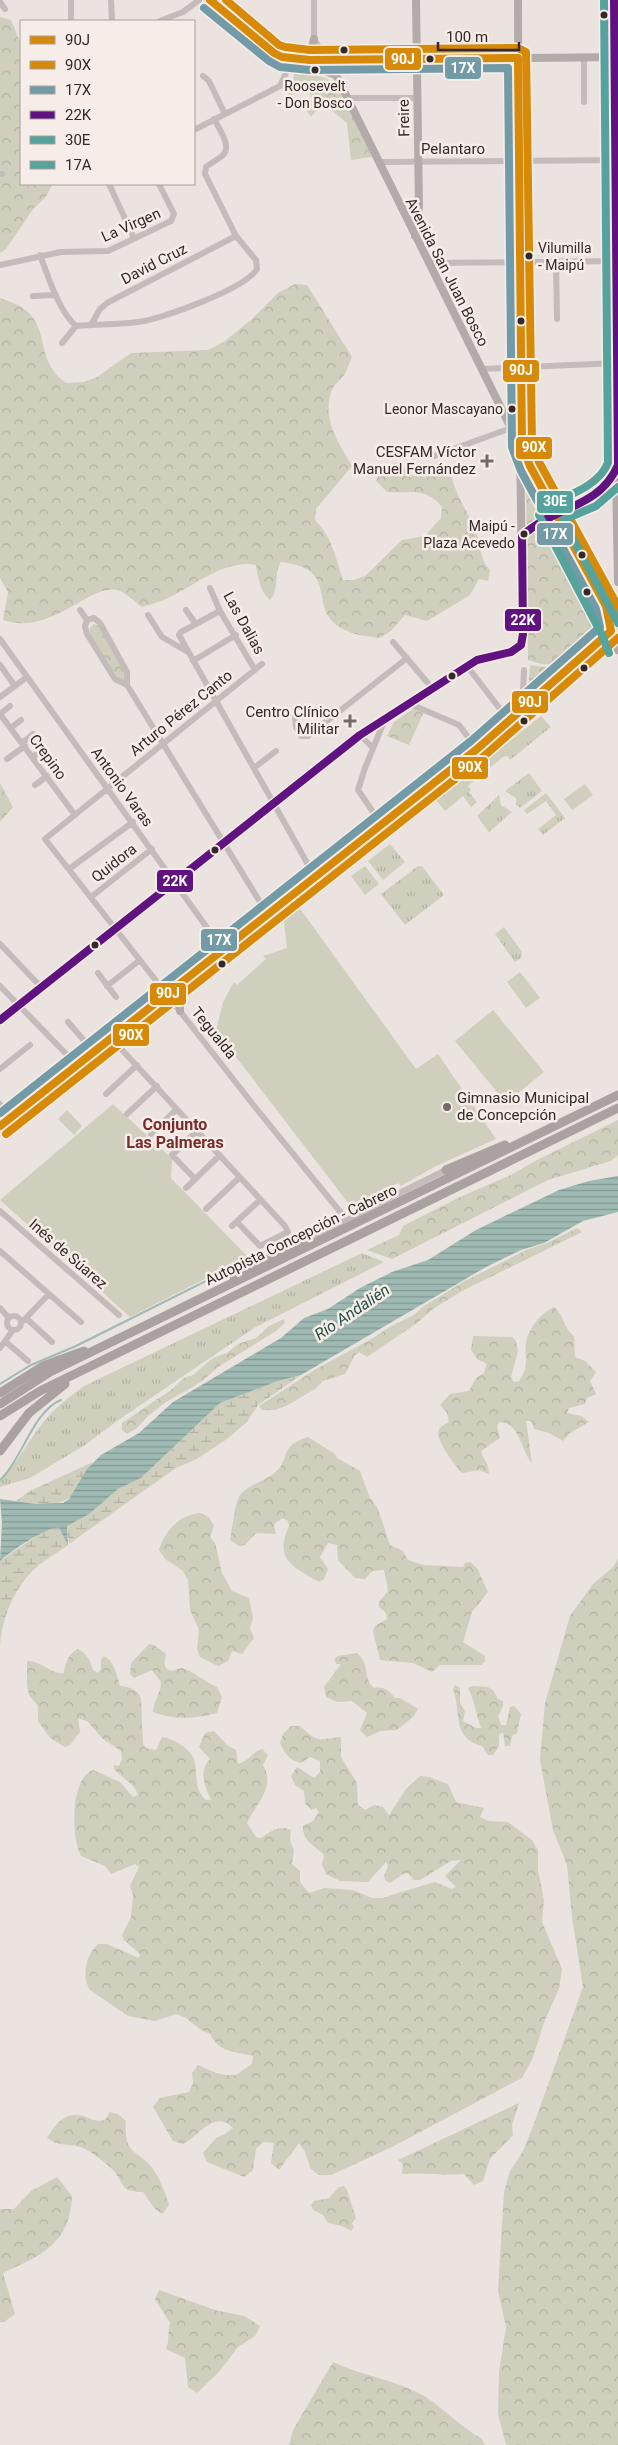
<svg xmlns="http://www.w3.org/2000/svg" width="618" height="2445" font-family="Roboto,sans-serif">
	<defs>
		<pattern id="grass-tufts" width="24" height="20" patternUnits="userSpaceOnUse" patternTransform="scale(1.25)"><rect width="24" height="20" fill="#d0cebc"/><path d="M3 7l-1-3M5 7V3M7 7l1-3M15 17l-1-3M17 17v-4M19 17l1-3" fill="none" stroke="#b3b1a2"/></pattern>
		<pattern id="forest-crowns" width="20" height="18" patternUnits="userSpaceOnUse" patternTransform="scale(1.25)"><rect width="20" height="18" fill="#d0cebc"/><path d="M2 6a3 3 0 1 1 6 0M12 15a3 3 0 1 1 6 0" fill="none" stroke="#b3b1a2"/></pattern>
		<pattern id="wetland-marsh" width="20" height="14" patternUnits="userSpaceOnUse" patternTransform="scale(1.25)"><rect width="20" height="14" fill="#d0cebc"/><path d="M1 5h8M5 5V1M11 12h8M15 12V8" fill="none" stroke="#b3b1a2"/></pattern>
		<pattern id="water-rules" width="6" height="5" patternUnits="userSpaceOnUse" patternTransform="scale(1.25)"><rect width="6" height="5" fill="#9fbab3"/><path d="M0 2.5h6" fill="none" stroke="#829792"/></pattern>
	</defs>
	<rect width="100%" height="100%" fill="#ebe3e0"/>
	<path fill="url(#grass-tufts)" d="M541 716 551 727 510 760 507 756 503 757 468 786 471 790 469 792 477 802 471 807 463 796 445 811 436 800Z
		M529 773 542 791 520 808 516 804V798L505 791Z
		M546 793 565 818 543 835 538 829 556 815 546 801 527 814 524 810Z
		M499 795 501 805 512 812 489 832 477 816Z
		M390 844 405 862 383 880 368 861Z
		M365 866 379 884 365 895 351 876Z
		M418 866H422L444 895 405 925 381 894Z
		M504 927 522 952 521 958 515 962 495 934Z
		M362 1253 384 1262 254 1328 120 1419 85 1445 30 1478 0 1487V1480C17 1464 27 1443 41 1425 53 1409 69 1397 84 1386Z"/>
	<path fill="url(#forest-crowns)" d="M0 17 11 20 21 45V184H53L45 198 33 209 6 249 0 253Z
		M299 70 328 79 339 87 372 157 351 160 347 123 323 103 311 117 305 109 313 99 307 89 289 96 286 89 293 82 294 72Z
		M295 284 307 285 352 357C349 363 347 370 344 375 340 381 334 384 332 390 321 418 338 442 352 466L316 509 315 520C333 539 335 556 343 580H353L365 576 402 540 425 536 441 518 442 507C425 486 409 494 387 492L376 481 381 469 397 462 413 476H451C457 498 471 516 478 538 481 550 481 561 490 570L488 581 479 579 470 595 427 621 405 615 391 631 379 638C366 636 352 635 341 628 306 607 342 569 281 562 273 574 280 590 270 600 260 591 258 578 256 565 226 559 197 584 172 596 163 601 152 604 142 607 135 602 127 594 120 591 91 580 54 637 3 620L8 592 0 578V298C9 301 20 305 28 312 49 332 36 362 66 383L84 382 97 377 131 353 208 350 225 341 252 319 278 293Z
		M526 473 542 513 602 627 591 643 564 665 541 664 528 660Z
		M94 624 99 626 127 677 123 682 119 679 90 637V628Z
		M530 665 562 670 532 695 528 693Z
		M417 706 424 712 409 745 387 736 394 722Z
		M0 783 13 807 0 822Z
		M618 1120V1155L611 1161 548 1180 392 1259 367 1250 399 1235 403 1226 460 1197 513 1174 533 1162Z
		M577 1228 582 1232 462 1291 433 1309 417 1323 367 1357 359 1352 355 1355 345 1374 323 1381 315 1389 286 1406 274 1410H262L259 1406 316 1369 373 1338 391 1326 414 1315 424 1306 463 1282 526 1250 547 1243Z
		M554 1307C564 1315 563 1328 574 1336L575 1357 585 1361 596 1372 590 1381 596 1394 587 1398 585 1404 569 1408 567 1413 581 1416 589 1422 570 1433 563 1441 549 1433 534 1429 531 1421H526L532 1463C521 1451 519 1421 499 1422L497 1427 500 1438 481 1451C483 1461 488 1459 489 1474L479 1470 463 1473 459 1470C453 1461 435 1441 439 1429 441 1426 446 1424 449 1422L447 1413 440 1405 450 1394 469 1391 476 1378 484 1373 487 1364 477 1359 471 1350 473 1336 512 1337 516 1341 518 1351 511 1377 514 1382 519 1381C530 1365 524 1360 526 1343 528 1329 541 1313 554 1307Z
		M284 1319 285 1323 276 1331 218 1367 201 1382 166 1402 148 1416 137 1428 127 1434 122 1430V1423L171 1390 184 1378 193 1375 213 1358 227 1353 238 1344 256 1338 269 1326Z
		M308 1437 335 1454 337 1458 360 1471 369 1496 378 1509 390 1545 403 1551 408 1560 423 1565 463 1567 465 1563 470 1562 477 1568 488 1592 472 1612 463 1642 485 1656V1661L481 1665H440L432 1672 413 1663 380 1660 373 1631 375 1626 387 1619 386 1613 379 1607V1602L388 1591 384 1570 372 1571 365 1579 355 1578 338 1560 337 1545 328 1543 320 1557 328 1569 324 1579 319 1582C292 1566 274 1560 289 1526L288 1521 283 1518 274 1524 276 1534 256 1533 245 1545 239 1546 230 1540C232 1530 235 1502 240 1495 249 1484 263 1482 273 1474 292 1461 277 1446 308 1437Z
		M200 1513 209 1517 214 1526 210 1537 215 1543 222 1573 232 1591 249 1598 253 1618 250 1628 254 1638 242 1654 232 1651 228 1661 218 1666 200 1657 197 1649 199 1630 190 1610 188 1580 183 1571 165 1559 159 1550C164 1532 180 1514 200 1513Z
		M618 1559V2445H506L498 2414 499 2372 506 2327 498 2291 504 2192 510 2171 523 2151 535 2121 583 1987 572 1917 567 1865 553 1830 540 1760 545 1703 570 1616 593 1584 613 1567Z
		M149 1644 154 1645 166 1654C165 1659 163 1665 167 1669 172 1673 177 1668 182 1668 191 1670 207 1683 217 1687L222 1697 217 1713C195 1719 174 1720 153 1712 153 1702 161 1693 161 1682L152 1670 134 1678 130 1674 131 1663Z
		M78 1649C87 1653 90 1661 93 1670L98 1673 101 1669V1660L104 1656C114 1660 117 1676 120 1686 128 1686 138 1690 141 1698L143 1744 146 1748 156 1750 162 1737C171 1737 192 1750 194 1759 198 1772 193 1789 206 1800H211C205 1786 198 1772 210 1759L199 1747 205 1733 214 1731 227 1745 236 1750 238 1764C249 1761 252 1752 262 1749L268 1755 263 1765C276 1787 256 1804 247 1823L256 1837 261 1838C269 1832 280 1824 291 1830L290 1841 294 1850 292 1864 300 1871V1882L309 1893 324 1888 353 1890 372 1898H382L435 1882 452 1889 456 1887 445 1876 461 1860 451 1861 420 1880H414L408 1873 403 1874 390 1883 385 1880 384 1876 388 1866 386 1862 368 1882 340 1881 326 1874 322 1865 324 1855C315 1846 302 1841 303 1826L313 1821 319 1812 316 1808 311 1810 305 1803 304 1791 295 1785 291 1776 297 1767 314 1778 320 1772V1761L310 1757 301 1763C289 1760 285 1754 280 1743L283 1734 291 1726H300C319 1744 318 1739 341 1737V1757L357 1783 358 1805 365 1810 374 1805 383 1807 389 1815 406 1789 420 1776 429 1777 448 1784 456 1802 484 1808 480 1817 489 1821 508 1822 532 1840 538 1850V1870L544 1900 542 1922 562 1969 559 1989 545 2020 532 2060 522 2078 392 2147 331 2175H319L311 2169 305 2152 299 2143 279 2170 271 2163 274 2143 263 2142 256 2149 253 2170 244 2177 207 2162 203 2153 216 2138 225 2134 233 2128C214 2109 200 2135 183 2144L173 2141 153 2107 160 2098 189 2092 193 2083 192 2073 198 2065 216 2073 226 2075H236L252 2064 253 2056C235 2051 219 2053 210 2034L201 2030 186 2018 176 2014 155 2021 128 2016 90 1990C81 1976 86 1955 98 1944H107L139 1958 140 1954 124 1940 122 1935 131 1917 133 1895 130 1886 139 1867 135 1864 111 1874 105 1866 81 1856C71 1838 70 1778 93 1770L120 1782 133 1797 138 1795C135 1784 122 1778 114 1769V1765L119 1766 122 1759 121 1751 103 1739 87 1721 78 1718 80 1732 70 1745 65 1747 50 1738 38 1721V1706L29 1695 27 1685V1661C41 1660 51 1675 64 1673 65 1664 68 1654 78 1649Z
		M357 1653C371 1665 362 1678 374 1688 384 1686 389 1691 395 1698H400L418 1709 413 1717 397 1730 381 1731 367 1737 360 1730 367 1713 352 1701 337 1702 326 1697 324 1687 341 1664H336L334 1659 338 1656Z
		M455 1685 460 1688V1703L465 1711 463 1721 476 1728H481C476 1714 475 1701 468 1688L473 1686 488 1687 493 1690 498 1699 503 1701V1706L498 1716 501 1725H506L510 1707 514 1706 521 1714 517 1733 512 1736 510 1746H505L503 1732 499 1735V1746L493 1755H488L482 1746C451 1738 462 1713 453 1689Z
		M519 2103 512 2125 513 2135 490 2159 483 2181 474 2185 464 2174C443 2176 423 2172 402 2174L403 2164 398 2160Z
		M110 2112 118 2114 126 2121C123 2157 139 2149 153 2169 161 2181 165 2192 169 2205L162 2214 154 2208 143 2192C119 2192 125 2183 112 2169 105 2162 95 2155 87 2150 72 2141 62 2149 47 2138 54 2127 63 2113 78 2115 89 2116 93 2123 105 2120Z
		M57 2177 72 2196C70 2245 41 2255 3 2273L15 2314 4 2322H0V2209H14L31 2191Z
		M344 2186 347 2190 356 2218 352 2223 354 2227 351 2231 342 2226 328 2223 323 2215 313 2210 311 2205 314 2201 329 2198 339 2187Z
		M159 2290 215 2310 244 2316 260 2326 255 2336 238 2347 219 2372 197 2393 188 2387 185 2358 166 2349C170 2340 167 2333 170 2323L155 2299Z
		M333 2362C362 2376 398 2380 426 2397 445 2410 462 2428 481 2438L485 2445H289L293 2430Z"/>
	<path fill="url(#wetland-marsh)" d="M301 1375 258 1405 247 1422 227 1439 197 1459 176 1468 69 1544 67 1526 118 1489 141 1478 220 1403 278 1381Z
		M93 1462C86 1470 82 1480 77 1489 62 1511 39 1504 16 1501L30 1491Z
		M55 1527 59 1528 68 1545C59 1552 48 1558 39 1565 15 1585 1 1618 0 1648V1561L45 1530Z"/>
	<path fill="#d0cebc" d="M585 784 593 795 572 810 564 799Z
		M296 903 416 1069 438 1054 496 1139 434 1167 401 1186 398 1183 352 1208 216 1031 223 1002 234 982 237 985 266 959 263 956 287 948 283 913Z
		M520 972 540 998 526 1008 507 982Z
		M493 1010 544 1072 506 1103 455 1041Z
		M113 1104 172 1159 171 1178 248 1257 130 1317 0 1200Z
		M67 1110 82 1126 74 1135 58 1119Z"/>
	<path fill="url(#water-rules)" d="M618 1176V1212L583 1221 544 1243 521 1250 486 1267 301 1375 278 1381 220 1403 141 1478 118 1489 89 1514 67 1526 68 1545 59 1528C48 1525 9 1553 0 1561L2 1523 0 1499 36 1504 63 1503 69 1499 87 1469 101 1455 139 1433 173 1402 281 1338 304 1318 328 1309 360 1288 392 1272 428 1260 476 1230 559 1190 589 1181Z"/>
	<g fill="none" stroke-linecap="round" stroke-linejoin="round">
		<path stroke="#9fbab3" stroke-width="2" d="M0 1384 31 1365 76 1346 242 1263 248 1262
			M0 1480C22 1460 33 1411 61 1400"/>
		<path stroke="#c4bcba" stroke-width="6" d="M111 0 112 21
			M314 0V39L336 75
			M0 2 5 9
			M71 21V0
			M160 21 183 12 199 0
			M584 57V102
			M203 76 209 81 225 114
			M347 98H417
			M194 130 280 86 286 73 282 57
			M379 162 618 160
			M0 174H2
			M109 184 134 238
			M40 255C48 276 59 312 76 326 96 324 117 325 138 322 162 319 245 289 257 269L256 260 236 236 205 174 206 167C211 163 217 160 222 156 233 147 219 129 214 119
			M556 262 557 319
			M428 263 618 261
			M0 265 61 252 108 251 171 221 174 214 159 184
			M33 296 56 295
			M91 325 100 309 107 303 236 236
			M62 343 76 326
			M481 369 618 363
			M434 456 511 428
			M210 588 220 611 255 670
			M80 610 87 620
			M186 610 195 623
			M220 611 181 632 179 635 315 877
			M148 615 162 637 188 652
			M87 620 85 626 87 634 115 679 127 685 268 915
			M87 620 94 618 100 623 127 672V685
			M0 639 223 950
			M393 642 432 688
			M193 661 236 635
			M262 664 45 839 255 1107 346 1219
			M0 665 15 686
			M467 666 510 722
			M0 697 27 677
			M408 703 459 725 477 749
			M10 706 0 714 75 815
			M522 712 524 670
			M295 717 296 727 301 736H308L407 658
			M11 728 21 720
			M360 735 373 748
			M22 743 33 734
			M33 757 43 749
			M7 759 25 746
			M254 768 276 751
			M35 785 47 776
			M382 825 358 790 365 768 385 719
			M69 869 133 822
			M91 897 152 849
			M0 944 41 987
			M98 973 116 997
			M0 986 77 1065
			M107 986 140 960
			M68 1022 94 1052
			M111 1038 285 1226 288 1232 260 1246 237 1222
			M0 1069 30 1045
			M106 1094 137 1065
			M0 1104 11 1118
			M127 1114 157 1086
			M151 1134 176 1110
			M195 1179 172 1155 196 1132
			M186 1188 219 1156
			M206 1209 239 1178
			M0 1211 119 1315
			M232 1226 260 1200
			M300 1242 446 1170
			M0 1251 81 1322
			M0 1308 9 1318
			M7 1323a7 7 0 1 1 14 0a7 7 0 1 1-14 0Z
			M27 1319 52 1342
			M21 1323 49 1294
			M6 1342 28 1361
			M0 1348 13 1330"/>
		<path stroke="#b2aba9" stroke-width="8" d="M210 0 274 53 336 75 511 428 541 497 611 631 618 650
			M518 0 519 362 523 450
			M614 0 618 468
			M293 58 341 60 618 57
			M301 58 311 52 314 39
			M415 236 419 207 416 0
			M616 474 618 582
			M537 478 606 606 611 629
			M522 536C547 504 606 510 618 465
			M542 698 565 684 618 641
			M180 1011V995L183 982
			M0 1020 360 735 477 660C494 652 521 659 523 634L520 449
			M0 1126 477 749 534 701 562 673 603 639 618 621"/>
		<path stroke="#aaa2a0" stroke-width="9" d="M446 1170 505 1145
			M234 1277 300 1242
			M0 1393 43 1366 84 1351
			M0 1404 50 1372 618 1095
			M0 1416 40 1391 618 1108
			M0 1451 29 1413 65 1384"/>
		<g stroke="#f7ede8" stroke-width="11">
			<path id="bus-1" d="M0 1126 477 749 611 631 606 606 530 466 522 445 518 58 310 60 282 57 274 53 210 0"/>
		</g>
		<g stroke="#f7ede8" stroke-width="11">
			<path id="bus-2" d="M226 0 279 45 285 47 310 50 518 48 526 52 532 443 539 462 615 601 618 615
				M6 1134 483 757 618 638"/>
		</g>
		<g stroke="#f7ede8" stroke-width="11">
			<path id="bus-3" d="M0 1113 471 741 600 627 596 609 521 471 512 447 508 68 310 70 280 67 269 61 204 8"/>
		</g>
		<g stroke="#f7ede8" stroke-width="11">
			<path id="bus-4" d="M0 1020 360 735 477 660 511 652 521 645 523 634 522 536C555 505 598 510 618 465L614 0"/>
		</g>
		<g stroke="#f7ede8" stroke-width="11">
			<path id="bus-5" d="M604 0 608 463C594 496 542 499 539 515L602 635 609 653"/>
		</g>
		<g stroke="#f7ede8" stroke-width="11">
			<path id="bus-6" d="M618 487 596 506 563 520 618 623"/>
		</g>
		<use href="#bus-1" stroke="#d68a08" stroke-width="8"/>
		<use href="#bus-2" stroke="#d68a08" stroke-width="8"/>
		<use href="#bus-3" stroke="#729ba7" stroke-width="8"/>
		<use href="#bus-4" stroke="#5f1280" stroke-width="8"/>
		<use href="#bus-5" stroke="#55a39c" stroke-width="8"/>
		<use href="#bus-6" stroke="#55a39c" stroke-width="8"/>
	</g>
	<g fill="#342928" stroke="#f7ede8" stroke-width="2">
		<circle cx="604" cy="15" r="4.5"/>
		<circle cx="344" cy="50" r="4.5"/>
		<circle cx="430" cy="59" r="4.5"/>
		<circle cx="315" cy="70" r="4.5"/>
		<circle cx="529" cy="256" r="4.5"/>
		<circle cx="521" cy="321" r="4.5"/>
		<circle cx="512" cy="409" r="4.5"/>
		<circle cx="524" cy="534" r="4.5"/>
		<circle cx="582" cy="555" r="4.5"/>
		<circle cx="587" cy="592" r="4.5"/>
		<circle cx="584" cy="668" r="4.5"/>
		<circle cx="452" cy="676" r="4.5"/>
		<circle cx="524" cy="721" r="4.5"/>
		<circle cx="215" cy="850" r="4.5"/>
		<circle cx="95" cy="945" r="4.5"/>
		<circle cx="222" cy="964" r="4.5"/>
	</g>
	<g fill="#746a68" stroke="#f7ede8" stroke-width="2">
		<path d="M484.5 453.5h5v5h5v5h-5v5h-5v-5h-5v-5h5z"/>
		<path d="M347.5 713.5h5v5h5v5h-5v5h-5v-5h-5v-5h5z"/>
		<circle cx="447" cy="1107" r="5"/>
	</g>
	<g text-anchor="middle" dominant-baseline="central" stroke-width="5" stroke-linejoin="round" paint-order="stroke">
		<g font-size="14" fill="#342928" stroke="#f7ede8" text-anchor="end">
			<text x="315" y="86" text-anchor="middle">Roosevelt<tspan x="315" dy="17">- Don Bosco</tspan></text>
			<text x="538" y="248" text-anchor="start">Vilumilla<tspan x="538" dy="17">- Maipú</tspan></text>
			<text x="503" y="409">Leonor Mascayano</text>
			<text x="515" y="526">Maipú -<tspan x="515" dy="17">Plaza Acevedo</tspan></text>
		</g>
		<g font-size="15" fill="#342928" stroke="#f7ede8">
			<text transform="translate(404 118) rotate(-91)">Freire</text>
			<text x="453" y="149">Pelantaro</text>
			<text transform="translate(131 225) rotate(-24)">La Virgen</text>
			<text transform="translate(154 264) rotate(-27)">David Cruz</text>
			<text transform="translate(447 272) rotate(63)">Avenida San Juan Bosco</text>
			<text transform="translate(244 623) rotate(61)">Las Dalias</text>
			<text transform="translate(181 713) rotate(-39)">Arturo Pérez Canto</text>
			<text transform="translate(48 757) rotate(54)">Crepino</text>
			<text transform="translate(122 787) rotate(54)">Antonio Varas</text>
			<text transform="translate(114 863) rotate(-38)">Quidora</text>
			<text transform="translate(214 1033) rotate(51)">Tegualda</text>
			<text transform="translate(301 1235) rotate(-26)">Autopista Concepción - Cabrero</text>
			<text transform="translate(68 1254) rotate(41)">Inés de Súarez</text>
		</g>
		<g font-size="15" fill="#342928" stroke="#f7ede8" text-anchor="end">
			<text x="476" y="452">CESFAM Víctor<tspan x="476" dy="17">Manuel Fernández</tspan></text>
			<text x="339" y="712">Centro Clínico<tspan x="339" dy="17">Militar</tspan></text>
			<text x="457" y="1098" text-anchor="start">Gimnasio Municipal<tspan x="457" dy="17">de Concepción</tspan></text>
		</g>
		<g font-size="16" font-weight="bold" fill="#7a2b2b" stroke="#f7ede8">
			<text x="175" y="1124">Conjunto<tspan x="175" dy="18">Las Palmeras</tspan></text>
		</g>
		<g font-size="16" font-style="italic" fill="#235148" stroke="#f7ede8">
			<text transform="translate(352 1312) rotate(-34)">Río Andalién</text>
		</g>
	</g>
	<g stroke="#f7ede8" stroke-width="2">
		<rect x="384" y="47" width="38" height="24" rx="5" fill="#d68a08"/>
		<rect x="444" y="56" width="38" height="24" rx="5" fill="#729ba7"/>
		<rect x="502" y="359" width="38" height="24" rx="5" fill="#d68a08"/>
		<rect x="515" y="436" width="38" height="24" rx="5" fill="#d68a08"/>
		<rect x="536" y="490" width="38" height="24" rx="5" fill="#55a39c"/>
		<rect x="536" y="522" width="38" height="24" rx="5" fill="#729ba7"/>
		<rect x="504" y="608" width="38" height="24" rx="5" fill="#5f1280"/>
		<rect x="511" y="690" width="38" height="24" rx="5" fill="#d68a08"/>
		<rect x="451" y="756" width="38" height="24" rx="5" fill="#d68a08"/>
		<rect x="156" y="869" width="38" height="24" rx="5" fill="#5f1280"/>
		<rect x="200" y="928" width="38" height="24" rx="5" fill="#729ba7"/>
		<rect x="149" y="982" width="38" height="24" rx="5" fill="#d68a08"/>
		<rect x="112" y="1023" width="38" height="24" rx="5" fill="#d68a08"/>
	</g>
	<g font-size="14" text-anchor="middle" font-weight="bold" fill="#fff">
		<text x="403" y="64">90J</text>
		<text x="463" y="73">17X</text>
		<text x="521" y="375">90J</text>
		<text x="534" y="452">90X</text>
		<text x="555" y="506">30E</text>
		<text x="555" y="539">17X</text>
		<text x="523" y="625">22K</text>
		<text x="530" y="707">90J</text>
		<text x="470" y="772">90X</text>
		<text x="175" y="886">22K</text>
		<text x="219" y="945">17X</text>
		<text x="168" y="998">90J</text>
		<text x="131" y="1040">90X</text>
	</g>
	<rect x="20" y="20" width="175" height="165" fill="#f7ede8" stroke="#a99f9b"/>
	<rect x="30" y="36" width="25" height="8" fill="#d68a08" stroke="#a99f9b"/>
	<text x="65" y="45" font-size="15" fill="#342928">90J</text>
	<rect x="30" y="61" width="25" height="8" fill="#d68a08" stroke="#a99f9b"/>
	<text x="65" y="70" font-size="15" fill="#342928">90X</text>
	<rect x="30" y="86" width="25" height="8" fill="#729ba7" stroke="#a99f9b"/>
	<text x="65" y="95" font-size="15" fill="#342928">17X</text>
	<rect x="30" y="111" width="25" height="8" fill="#5f1280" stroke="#a99f9b"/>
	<text x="65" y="120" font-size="15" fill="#342928">22K</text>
	<rect x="30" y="136" width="25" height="8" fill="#55a39c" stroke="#a99f9b"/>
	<text x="65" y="145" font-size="15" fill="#342928">30E</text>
	<rect x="30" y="161" width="25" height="8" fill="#55a39c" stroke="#a99f9b"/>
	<text x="65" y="170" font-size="15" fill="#342928">17A</text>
	<path d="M438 42v8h81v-8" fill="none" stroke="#342928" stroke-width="2.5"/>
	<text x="446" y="42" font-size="15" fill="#342928" stroke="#f7ede8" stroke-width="4" paint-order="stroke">100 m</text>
</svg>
